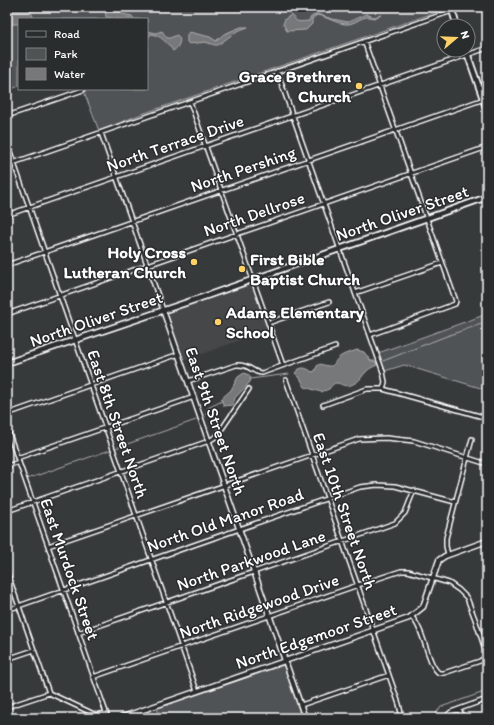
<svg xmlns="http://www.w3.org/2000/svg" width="494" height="725" font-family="Itim,sans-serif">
	<rect width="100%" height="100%" fill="#373a3b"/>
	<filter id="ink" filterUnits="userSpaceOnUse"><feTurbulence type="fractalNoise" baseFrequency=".025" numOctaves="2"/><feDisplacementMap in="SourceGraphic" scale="8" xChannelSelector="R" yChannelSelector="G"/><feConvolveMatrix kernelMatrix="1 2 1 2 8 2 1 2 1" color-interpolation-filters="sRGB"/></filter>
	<g filter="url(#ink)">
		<path fill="#444748" d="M251 283 268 330 183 361 167 314 168 311Z"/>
		<path fill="#505354" stroke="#a8a9aa" d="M7 7H444L445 9 139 115 99 131 83 89H147V19H19V86L7 91Z
			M487 314V390L404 365 385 371 378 353Z
			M284 665 302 718H160L157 708Z"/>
		<path fill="#767879" stroke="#adaeaf" d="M7 7H31L30 10 34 19H19V24H7Z
			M105 7H117L122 14 132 16 134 19H118L106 17Z
			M317 14 332 19 348 22 366 14 374 17 381 15 374 18C363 14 359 22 349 24 338 25 328 17 317 15L312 19V24L306 30 287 31 283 24 285 19 291 15 294 17C296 24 303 21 309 21L311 17Z
			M241 27H248L237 31 218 45H215L205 42 189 44 187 42V35L189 32 210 37 216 41 224 34Z
			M147 31 156 33 162 31 167 38H170L177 35C183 40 178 48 173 51 169 44 159 34 151 34L147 40Z
			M357 350 364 352 371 361H375L377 365C373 367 368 369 366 372 360 378 361 381 351 385 340 389 338 376 329 389L321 392 305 387 300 378 295 373C300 366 306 367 312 372L315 371 317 366 320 364C338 369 330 364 341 356 346 353 352 352 357 350Z
			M244 373 249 375 251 379 250 382 235 398 233 405 224 406 221 399 231 390 238 377Z"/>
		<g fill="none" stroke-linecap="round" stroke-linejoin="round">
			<path stroke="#adaeaf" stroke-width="1" d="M383 361 444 337 487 322
				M250 379 289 374
				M205 417 208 408 222 401
				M27 479 196 420
				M432 718 441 707 487 691"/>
			<g stroke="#fff" stroke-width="6">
				<path id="minor" d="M364 41 456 301 455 304 370 335
					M277 71 383 372 385 382 383 389
					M190 102 283 365
					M7 116 83 90
					M101 133 163 310
					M7 143 197 691
					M7 165 452 11
					M7 215 487 48
					M7 265 487 98
					M355 293 442 263
					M7 314 487 147
					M268 323 329 302
					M286 380 399 704 402 718
					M188 381 236 365C251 364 252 373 262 373L335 347
					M323 405 367 389H383L487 418
					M7 414 179 354
					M7 428 108 718
					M17 458 194 397
					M7 466 19 462
					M7 511 209 441 217 436 249 389
					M48 546 359 439 386 438 414 441 487 464
					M448 555 446 546V538L472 439
					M7 572 49 693 96 715 106 713
					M7 610 360 487 377 485 395 486 455 502
					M78 633 395 523 405 513 414 490
					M7 659 34 650
					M93 677 358 585 401 571H408L449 583 459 590 467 598 475 619 486 652 484 658 480 661 444 673H439C427 664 425 630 411 616
					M301 705 389 675
					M7 707 49 693
					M459 709 463 718
					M444 718 451 712 487 699"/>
			</g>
			<g stroke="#fff" stroke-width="7">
				<path id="tertiary" d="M163 310 305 718
					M120 718 409 618 423 607 439 560 445 556 487 541"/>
			</g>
			<g stroke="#fff" stroke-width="8">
				<path id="secondary" d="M451 7 457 26
					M466 50 487 110
					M7 363 209 295 487 197"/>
			</g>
			<use href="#minor" stroke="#2a2d2e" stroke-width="3"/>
			<use href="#tertiary" stroke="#2a2d2e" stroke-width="4"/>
			<use href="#secondary" stroke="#2a2d2e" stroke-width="4.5"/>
		</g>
	</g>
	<g fill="#ffd166" stroke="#2a2d2e" stroke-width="1.5">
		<circle cx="359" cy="86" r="4"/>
		<circle cx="194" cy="262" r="4"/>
		<circle cx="242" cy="269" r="4"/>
		<circle cx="218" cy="322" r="4"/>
	</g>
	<g text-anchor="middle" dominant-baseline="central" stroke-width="3" stroke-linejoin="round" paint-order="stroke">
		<g font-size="17" font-weight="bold" fill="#fff" stroke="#2a2d2e" text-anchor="end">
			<text x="351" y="76">Grace Brethren<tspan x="351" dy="20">Church</tspan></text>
			<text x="186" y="252">Holy Cross<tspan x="186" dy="20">Lutheran Church</tspan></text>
			<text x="250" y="259" text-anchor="start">First Bible<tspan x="250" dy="20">Baptist Church</tspan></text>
			<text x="226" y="312" text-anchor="start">Adams Elementary<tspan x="226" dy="20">School</tspan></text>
		</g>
		<g font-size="17" fill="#fff" stroke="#2a2d2e">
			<text transform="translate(175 143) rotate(-19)">North Terrace Drive</text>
			<text transform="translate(243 169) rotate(-19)">North Pershing</text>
			<text transform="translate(402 213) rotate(-19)">North Oliver Street</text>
			<text transform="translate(254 214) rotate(-19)">North Dellrose</text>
			<text transform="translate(96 319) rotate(-19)">North Oliver Street</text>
			<text transform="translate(216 421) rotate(71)">East 9th Street North</text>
			<text transform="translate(118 424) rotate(71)">East 8th Street North</text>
			<text transform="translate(345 511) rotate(71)">East 10th Street North</text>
			<text transform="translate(225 520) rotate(-19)">North Old Manor Road</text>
			<text transform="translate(251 560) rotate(-19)">North Parkwood Lane</text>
			<text transform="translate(70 569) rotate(71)">East Murdock Street</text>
			<text transform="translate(259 606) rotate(-19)">North Ridgewood Drive</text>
			<text transform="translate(316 636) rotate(-19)">North Edgemoor Street</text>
		</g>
	</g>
	<rect width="494" height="725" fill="none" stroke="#2a2d2e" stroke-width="24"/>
	<rect x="12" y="12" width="470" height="701" fill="none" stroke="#fff" stroke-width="1.5" filter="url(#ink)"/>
	<rect x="18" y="18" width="130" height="72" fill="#2a2d2e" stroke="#7f8182"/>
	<rect x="26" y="31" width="20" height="6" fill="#2a2d2e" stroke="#7f8182"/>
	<text x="54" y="38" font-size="12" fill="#ffffff">Road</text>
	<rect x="26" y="48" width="20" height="12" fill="#505354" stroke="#7f8182"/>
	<text x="54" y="58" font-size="12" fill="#ffffff">Park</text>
	<rect x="26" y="68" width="20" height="12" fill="#767879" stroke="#7f8182"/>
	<text x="54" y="78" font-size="12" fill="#ffffff">Water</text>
	<g transform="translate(456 38) rotate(71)"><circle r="19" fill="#2a2d2e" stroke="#7f8182"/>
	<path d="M0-3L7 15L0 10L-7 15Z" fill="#ffd166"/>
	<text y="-6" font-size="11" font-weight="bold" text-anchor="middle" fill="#ffffff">N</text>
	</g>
</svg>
